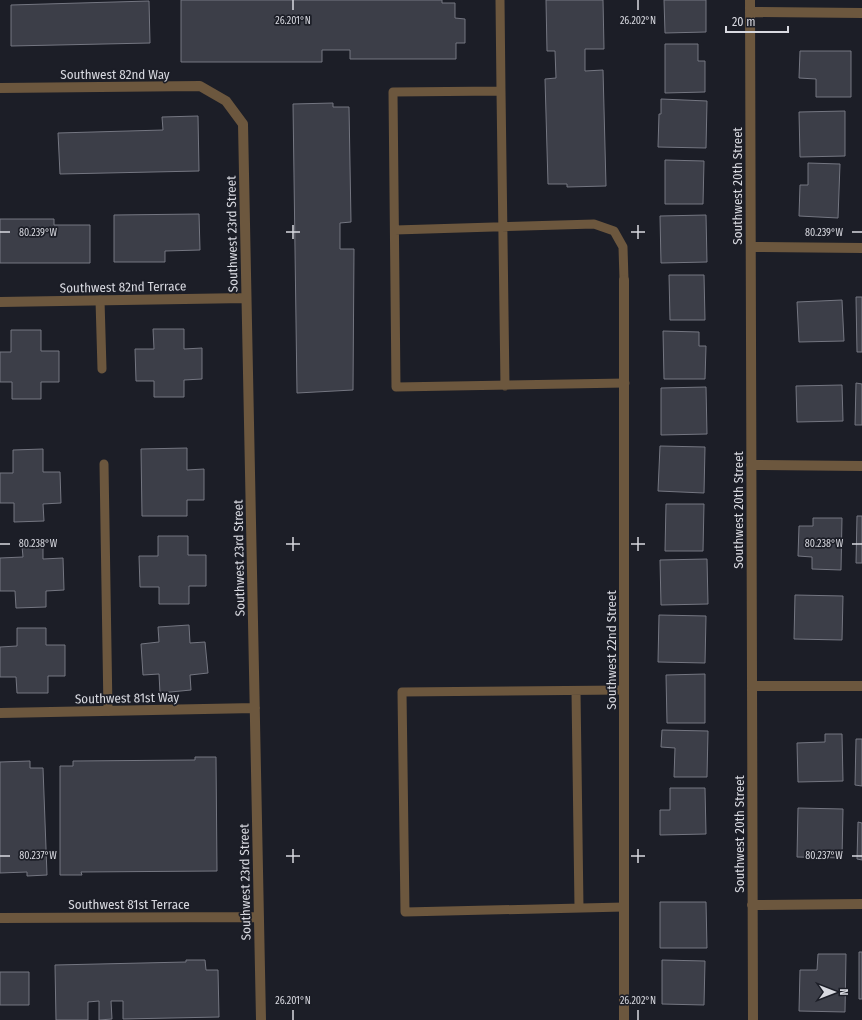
<svg xmlns="http://www.w3.org/2000/svg" width="862" height="1020" font-family="'Fira Sans Condensed',sans-serif">
	<rect width="100%" height="100%" fill="#1c1e27"/>
	<path fill="#3c3e48" stroke="#747681" d="M181 0H442V3H455V18L465 19V43H456V59H350V50H322V62H181Z
		M546 0H603L604 49H585V71L603 70 606 186 567 187V184H548L545 79 556 78 555 51H547Z
		M664 0H706V32L665 33Z
		M149 1 150 43 11 46V5Z
		M665 44H698V61H705V92L665 93Z
		M800 51H851V97H816V79L799 78Z
		M661 99 707 101 706 148 658 147 659 114H661Z
		M333 103V107H349L351 222 340 223V249H354L353 390 297 393 293 104Z
		M845 111V156L800 157 799 112Z
		M198 116 199 171 60 174 58 133 163 130 162 117Z
		M665 160 704 161 703 204H665Z
		M808 163 840 164 838 218 799 216 800 185H808Z
		M199 214 200 250 165 251V262H114V215Z
		M706 215 707 262 661 263 660 216Z
		M0 219H54V225H90V263H0Z
		M669 275H704L705 320H670Z
		M856 297H862V352H857Z
		M842 300 844 341 799 342 797 302Z
		M153 329H184V349L202 348V379L184 380V397H154V381H136L135 349H154Z
		M11 330H41V351H59V382H41V399H12V382H0V352H11Z
		M663 331 699 332V346H706L705 379H664Z
		M856 383 862 384V425H855Z
		M842 385 843 421 797 422 796 386Z
		M706 387 707 434 661 435V388Z
		M660 446 705 447 704 493 658 491Z
		M187 448V470L204 469V500H187V516H142L141 449Z
		M43 449V472H60L61 503 43 504 44 521 14 522V503H0V473H13V450Z
		M666 504H704L703 551H665Z
		M857 516H862V563H856Z
		M813 518H842L841 570 812 569V557L798 556 799 526H813Z
		M158 536H188V555H206V586H189V604H159V587H140L139 556H158Z
		M43 545V559L63 558 64 590 46 591V607L16 608 15 591H0V558L23 557 22 546Z
		M707 559 708 604 661 605 660 560Z
		M795 595 843 596 842 640 794 639Z
		M659 615 706 616 705 663 658 662Z
		M189 625 190 643 205 642 208 673 190 675 191 690 160 693 159 674 143 675 141 644 159 642 158 627Z
		M17 628H46V645H65V676H48V693H17L16 677H0V647L17 646Z
		M705 674V723H667L666 675Z
		M662 730 708 731 707 777H674L675 748 661 747Z
		M825 734H842L843 781 798 782 797 743 825 742Z
		M856 739H862V786L855 785Z
		M195 757H216L217 871 81 872 82 875H60V766H73V761L195 760Z
		M30 761V768H43L47 875 27 876V872L0 873V762Z
		M670 788H705L706 834 660 835V810H670Z
		M798 808 843 809 842 858 797 857Z
		M858 822 862 823V860L857 859Z
		M660 902H706L707 948H660Z
		M859 952H862V999H859Z
		M818 954H846L845 1012 799 1011 800 970H817Z
		M186 960H205L206 970H218L219 1017 123 1019V1001H111L112 1019 99 1020V1001L88 1002V1020H56L55 965 186 962Z
		M662 960 705 961 704 1005 662 1004Z
		M0 972H29V1005H0Z"/>
	<g fill="none" stroke-linecap="round" stroke-linejoin="round">
		<path stroke="#6c573e" stroke-width="9" d="M500 0 501 91 393 92 396 387 625 383
			M501 91 505 386
			M395 230 594 224 614 231 623 247 624 280
			M100 300 102 369
			M104 464 108 711
			M576 691 579 908
			M624 907 405 912 402 692 624 690"/>
		<path stroke="#6c573e" stroke-width="10" d="M750 0 753 1020
			M750 12 862 13
			M0 88 200 86 226 101 243 124 261 1020
			M751 247 862 248
			M0 302 246 298
			M751 465 862 466
			M752 686H862
			M0 713 255 708
			M752 905 862 904
			M0 918 259 917
			M624 1020V280"/>
	</g>
	<path fill="none" stroke="#d8d9e0" stroke-width="1.5" d="M293 0V10M638 0V10M293 225V239M638 225V239M0 232H10M286 232H300M631 232H645M852 232H862M293 537V551M638 537V551M0 544H10M286 544H300M631 544H645M852 544H862M293 849V863M638 849V863M0 856H10M286 856H300M631 856H645M852 856H862M293 1010V1020M638 1010V1020"/>
	<g text-anchor="middle" dominant-baseline="central" stroke-width="3.5" stroke-linejoin="round" paint-order="stroke">
		<g font-size="13" fill="#d8d9e0" stroke="#1c1e27">
			<text x="115" y="74">Southwest 82nd Way</text>
			<text transform="translate(737 186) rotate(-90)">Southwest 20th Street</text>
			<text transform="translate(232 234) rotate(-91)">Southwest 23rd Street</text>
			<text transform="translate(123 287) rotate(-1)">Southwest 82nd Terrace</text>
			<text transform="translate(738 510) rotate(-90)">Southwest 20th Street</text>
			<text transform="translate(239 558) rotate(-91)">Southwest 23rd Street</text>
			<text transform="translate(611 650) rotate(-90)">Southwest 22nd Street</text>
			<text transform="translate(127 698) rotate(-1)">Southwest 81st Way</text>
			<text transform="translate(739 834) rotate(-90)">Southwest 20th Street</text>
			<text transform="translate(245 882) rotate(-91)">Southwest 23rd Street</text>
			<text x="129" y="904">Southwest 81st Terrace</text>
		</g>
	</g>
	<g font-size="10" text-anchor="middle" fill="#d8d9e0" stroke="#1c1e27" stroke-width="3.5" stroke-linejoin="round" paint-order="stroke">
		<text x="293" y="24">26.201°N</text>
		<text x="638" y="24">26.202°N</text>
		<text x="824" y="236">80.239°W</text>
		<text x="38" y="236">80.239°W</text>
		<text x="38" y="547">80.238°W</text>
		<text x="824" y="547">80.238°W</text>
		<text x="824" y="859">80.237°W</text>
		<text x="38" y="859">80.237°W</text>
		<text x="293" y="1004">26.201°N</text>
		<text x="638" y="1004">26.202°N</text>
	</g>
	<g transform="translate(834 992) rotate(90)" stroke="#1c1e27" stroke-width="3" paint-order="stroke">
	<path d="M0-3L7 15L0 10L-7 15Z" fill="#d8d9e0"/>
	<text y="-6" font-size="11" font-weight="bold" text-anchor="middle" fill="#d8d9e0">N</text>
	</g>
	<path d="M726 26v6h62v-6" fill="none" stroke="#d8d9e0" stroke-width="2"/>
	<text x="732" y="26" font-size="12" fill="#d8d9e0" stroke="#1c1e27" stroke-width="3" paint-order="stroke">20 m</text>
</svg>
